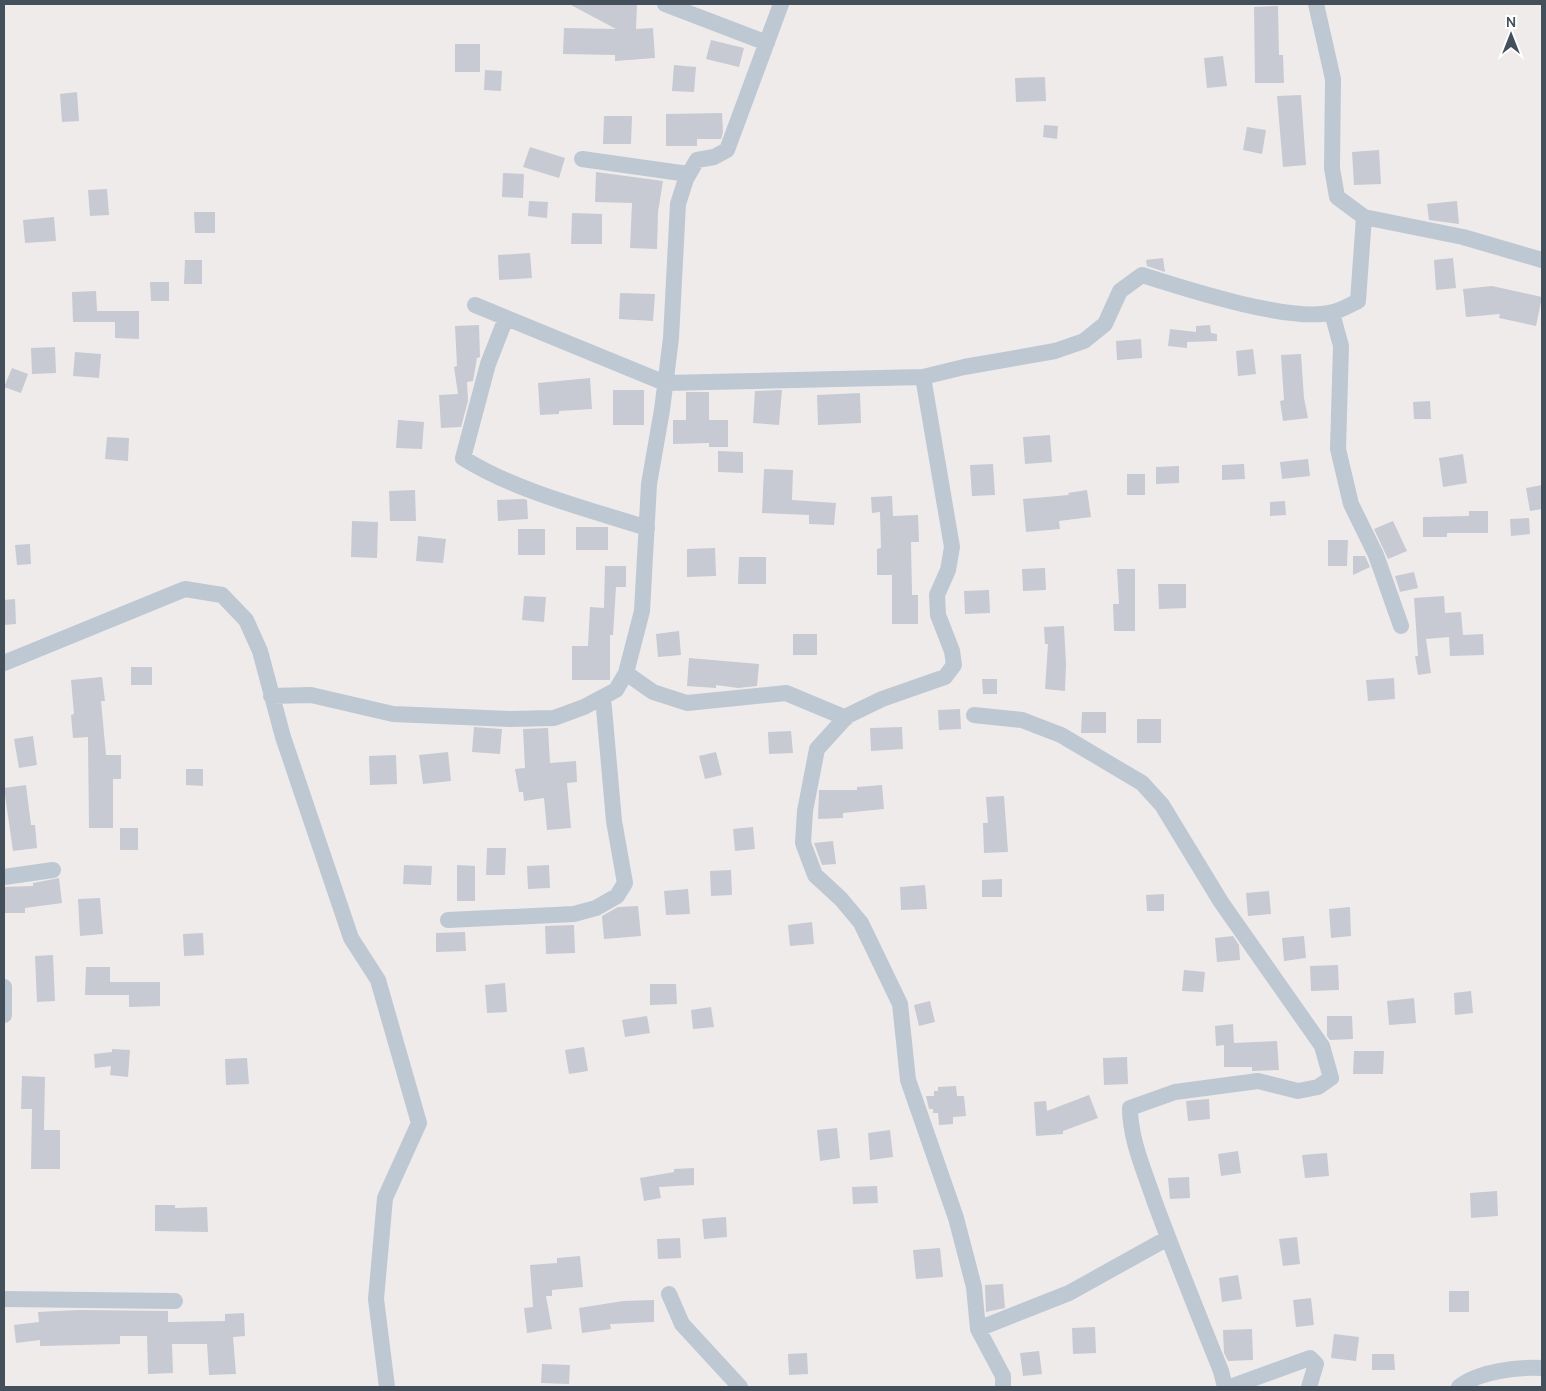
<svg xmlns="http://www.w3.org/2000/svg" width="1546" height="1391" font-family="Manrope,sans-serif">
	<rect width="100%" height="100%" fill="#efebeb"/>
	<path fill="#c7cad2" d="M569 4H637L636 29 653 28 655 58 615 61V55L563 54 564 28 616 29Z
		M1278 6 1279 55H1283L1284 83H1255L1254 7Z
		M711 40 744 48 739 67 706 59Z
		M455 44H480V72H455Z
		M1223 56 1227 86 1207 88 1204 58Z
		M674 65 696 67 694 92 672 91Z
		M485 70 502 71 501 91 484 90Z
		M1045 77 1046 101 1016 102 1015 78Z
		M77 92 79 121 62 122 60 94Z
		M1301 95 1306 165 1283 167 1277 96Z
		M722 113 723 132 721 139H697V146H666V114Z
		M604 116H632L631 144H603Z
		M1044 125 1058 126 1057 139 1043 137Z
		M1247 127 1266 130 1262 154 1243 150Z
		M530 147 565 158 559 178 523 167Z
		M1379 150 1381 184 1354 185 1352 152Z
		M596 172 663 181 658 212 657 249 630 248 632 203 595 202Z
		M503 173 524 174 523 198 502 197Z
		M107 189 109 215 90 216 88 190Z
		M529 201 548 202 547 218 528 216Z
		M1457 201 1459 224 1429 220 1427 204Z
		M194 212H215V233H195Z
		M572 213 602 214V244H571Z
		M54 217 56 241 25 243 23 220Z
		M530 253 532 278 499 280 498 255Z
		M1163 258 1165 272 1147 266 1146 260Z
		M1453 258 1456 288 1436 290 1434 260Z
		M185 260H202V284H184Z
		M150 282H169V301H151Z
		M1492 286 1542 297 1536 326 1499 318 1500 314 1466 317 1463 289Z
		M96 291 97 311H139V339L115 338V322H73L72 292Z
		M620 293 655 294 653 321 619 319Z
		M479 325 480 357 477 358 473 381 467 382 468 401 461 427 441 428 439 395 458 394 454 367 457 366 455 326Z
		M1210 325 1211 333 1217 334V341L1187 342V348L1168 346 1170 329 1196 332V326Z
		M1141 339 1142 358 1117 360 1116 341Z
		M55 347 56 373 32 374 31 348Z
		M1253 349 1256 374 1238 376 1236 351Z
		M75 352 101 354 99 378 73 376Z
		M1301 354 1304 398 1308 418 1283 421 1280 401 1284 400 1281 355Z
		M12 368 28 374 21 393 4 387Z
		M590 378 592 409 559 411V414L540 415 538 383Z
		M613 390H644V425H613Z
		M780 390H782L779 425 753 423 755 391Z
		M686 392H709V420H728V447H709V443L673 444V420H686Z
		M860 393 861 423 818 425 817 395Z
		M1430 401 1431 419H1414L1413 402Z
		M398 420 424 422 422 449 396 448Z
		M1050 435 1052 462 1025 464 1023 437Z
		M107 437 129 438 128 461 105 459Z
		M718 451 743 452V473L718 472Z
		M1463 454 1467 483 1443 487 1439 458Z
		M1308 459 1310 476 1282 479 1280 462Z
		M993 464 995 495 972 496 970 465Z
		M1244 464 1245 479 1222 480V465Z
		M1179 466V483L1156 484V467Z
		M764 469 793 470 792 500 836 503 834 525 809 524V515L762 513Z
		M1127 474H1145V495H1127Z
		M1542 485V509L1530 511 1526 488Z
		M415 490 416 521H390L389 491Z
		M1087 490 1091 517 1059 521 1060 529 1026 532 1023 499 1069 495 1068 493Z
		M892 496 893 516 918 515 919 542H911L912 595H918V624H892V575H877V549L881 548 880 512 872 513 871 497Z
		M524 499 527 500 528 519 498 521 497 500Z
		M1285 501 1286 515 1270 516V502Z
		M1469 511H1488V533H1447V537H1423V517L1469 516Z
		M1529 518 1530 534 1511 536 1510 519Z
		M352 521 378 522 377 558 351 557Z
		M1393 521 1407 551 1388 559 1374 529Z
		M576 527H608V550H576Z
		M518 529H545V555H518Z
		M418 536 446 539 443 563 416 561Z
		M1328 540H1348L1347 566H1328Z
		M30 544 31 564 17 565 15 545Z
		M715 548 716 576 687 577V549Z
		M1353 556H1365L1370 567 1353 575Z
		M739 557H766V584H738Z
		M605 566H626V587H616L613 635H610V680H572V646H588L590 607 604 608Z
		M1045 568 1046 590 1023 591 1022 569Z
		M1117 569H1135V631H1114L1113 604H1119Z
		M1414 572 1418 588 1400 592 1395 576Z
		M1158 584H1186V608L1159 609Z
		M989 590 990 613 965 614 964 591Z
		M524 596 546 597 544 622 522 620Z
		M1444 596 1445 613 1461 612 1463 635 1483 634 1484 655 1450 656 1449 637 1426 639 1431 673 1418 675 1415 656H1418L1414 598Z
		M15 599 16 624 4 625V600Z
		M1064 626 1066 664 1065 691 1045 689 1048 644H1045L1044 627Z
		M679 631 681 655 658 657 656 634Z
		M793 634H817V655H793Z
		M689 658 759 664 757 686 738 688 716 685V688L687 686Z
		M131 667H152V685H131Z
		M102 677 105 701H101L106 755H121V779H113V828H89L88 737 73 738 71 715 74 714 71 680Z
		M1394 678 1395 699 1368 701 1366 680Z
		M982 679H997V694H983Z
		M960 709 961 729 939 730 938 710Z
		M1082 712H1106V733H1081Z
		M1137 719H1161V743H1137Z
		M474 727 502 729 500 754 472 752Z
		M902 727 903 749 871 751 870 728Z
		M548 728 550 763 576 761 577 782 567 783 571 828 547 830 544 798 524 801 523 792H519L515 769 525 768 523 729Z
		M791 731 793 753 769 754 768 732Z
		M33 736 37 765 19 768 14 739Z
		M448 752 451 781 423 784 419 755Z
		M716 752 722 775 705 779 699 756Z
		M396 755 397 784 370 785 369 756Z
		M186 769H203V786L186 785Z
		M26 785 31 825H35L37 848 13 851 4 788Z
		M882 785 884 809 843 813V818L818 819 819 790H857V787Z
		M1004 796 1008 852 984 853 983 823H988L986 797Z
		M753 827 755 849 735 851 733 829Z
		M120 828H138V850H120Z
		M833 841 836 864 822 865 814 843Z
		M487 848H506L505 875H486Z
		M404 865 432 866 431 885 403 884Z
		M457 865 475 866V901H457Z
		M549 865 550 888 528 889 527 866Z
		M731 870 732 895 711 896 710 871Z
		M59 878 62 903 25 908V913H4V887L33 886V883Z
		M1002 879V897H982V880Z
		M925 885 927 909 901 910 900 887Z
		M688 889 690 914 666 915 664 891Z
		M1269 891 1271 914 1248 916 1246 893Z
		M1164 894V911H1147L1146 895Z
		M100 898 103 934 80 936 78 899Z
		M638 906 641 936 604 939 602 916 618 907Z
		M1350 907 1351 936 1331 938 1329 909Z
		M812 922 814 944 790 946 788 925Z
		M574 925 575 953 546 954 545 926Z
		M465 932 466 951 436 952V933Z
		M203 933 204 955 184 956 183 934Z
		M1233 936 1239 945 1240 960 1217 962 1215 938Z
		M1304 936 1306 958 1284 961 1282 938Z
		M53 955 55 1001 37 1002 35 956Z
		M1338 965 1339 990 1311 991 1310 966Z
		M86 967H110V982H160V1006L129 1007V995H85Z
		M1184 970 1205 972 1203 992 1182 991Z
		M505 983 507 1012 487 1013 485 985Z
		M650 984H676L677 1004 650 1005Z
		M1471 991 1473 1013 1455 1015 1454 993Z
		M1414 998 1416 1023 1389 1025 1387 1001Z
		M930 1001 935 1022 919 1026 914 1005Z
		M711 1007 714 1027 693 1029 691 1010Z
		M647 1016 650 1033 625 1037 622 1020Z
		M1327 1016H1352L1353 1039 1330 1040 1327 1036Z
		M1233 1024 1234 1043 1277 1041 1279 1070 1252 1071V1067H1224V1045L1216 1046 1215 1026Z
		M584 1047 588 1071 569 1074 565 1050Z
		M112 1049 130 1050 128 1077 110 1075 111 1066 95 1068 94 1054 112 1052Z
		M1354 1051H1384L1383 1074H1353Z
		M1127 1057 1128 1084 1104 1085 1103 1058Z
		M247 1058 249 1084 226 1085 225 1059Z
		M22 1076 45 1077 44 1130H60V1169H31L32 1109H21Z
		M956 1086 957 1096H964L966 1116 953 1117V1124L939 1125 938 1113H933V1109H929L926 1096H934V1091H938V1087Z
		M1089 1095 1098 1118 1063 1131V1134L1036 1136 1034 1102 1046 1101 1047 1111Z
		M1209 1099 1210 1119 1188 1121 1186 1101Z
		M837 1128 840 1158 820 1161 817 1130Z
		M890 1130 893 1157 870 1160 868 1133Z
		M1238 1151 1241 1173 1221 1176 1218 1154Z
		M1327 1153 1329 1176 1305 1178 1302 1155Z
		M694 1168V1185L659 1187 661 1198 644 1201 640 1178 674 1172V1169Z
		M1189 1177 1190 1198 1170 1199 1168 1178Z
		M877 1186 878 1203 853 1204 852 1187Z
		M1497 1191 1498 1216 1471 1218 1470 1193Z
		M155 1205H175V1208L207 1207 208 1232 155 1231Z
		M726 1217 727 1237 704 1239 702 1219Z
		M1297 1237 1300 1264 1283 1266 1279 1239Z
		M680 1238 681 1258 658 1259 657 1239Z
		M940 1248 943 1277 916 1279 913 1250Z
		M580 1256 583 1287 552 1290V1296H546L552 1329 527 1333 524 1308 533 1307 530 1265 557 1263V1258Z
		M1238 1275 1242 1299 1222 1302 1219 1278Z
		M1003 1284 1005 1308 986 1312 985 1285Z
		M1449 1291H1469V1312H1449Z
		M1311 1298 1314 1325 1296 1327 1293 1300Z
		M654 1300V1322L610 1324 611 1329 582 1333 579 1308 623 1301Z
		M78 1310 168 1311V1322L225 1321V1314L244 1313 245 1336 233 1337 236 1374 209 1375 207 1344H172L173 1373 148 1374 147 1336H120V1344L40 1346V1340L16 1343 14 1325 39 1322 38 1312Z
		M1095 1327 1096 1353 1073 1354 1072 1328Z
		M1252 1329 1253 1360 1228 1361 1224 1353 1223 1330Z
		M1334 1334 1359 1337 1356 1361 1331 1358Z
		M1039 1351 1042 1374 1023 1376 1020 1353Z
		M807 1353 808 1374 789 1375 788 1354Z
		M1372 1354H1394L1395 1370H1372Z
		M542 1364 570 1365 569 1384 541 1383Z"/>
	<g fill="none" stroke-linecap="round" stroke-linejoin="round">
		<path stroke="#bdc8d3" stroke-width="16" d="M665 4 767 43
			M781 4 727 150 714 157 697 160 686 179 678 204 671 338 662 410 649 484 642 611 626 673 653 692 687 703 786 693 846 718
			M1316 4 1333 79 1332 168 1337 197 1364 217 1463 237 1542 260
			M582 159 688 174
			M475 305 665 383 923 377
			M1332 313 1341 346 1338 449 1351 504 1376 555 1401 626
			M506 318 488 364 463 458C515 491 588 509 647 528
			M4 663 185 589 222 595 246 620 260 651 283 737 351 938 378 980 419 1123 385 1198 376 1299 387 1387
			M271 696 311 695 393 714 510 719 554 718 584 707 616 690 626 673
			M974 715 1022 720 1061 735 1142 783 1162 805 1221 902 1322 1046 1331 1078 1318 1087 1298 1091 1258 1081 1175 1092 1130 1108C1130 1139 1144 1170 1154 1200 1175 1257 1198 1314 1221 1371L1225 1387
			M4 877 53 870
			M448 920 574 914 596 908 617 896 625 883 614 821 603 697
			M4 987V1015
			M669 1294 682 1324 740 1387
			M4 1299 175 1301
			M978 1329 1069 1293 1168 1238
			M1003 1387V1376L978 1329 974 1287 956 1218 908 1080 900 1004 861 923 841 899 815 875 803 843 805 811 817 749 847 716 882 699 945 677 954 665 952 651 938 615 937 595 948 570 952 547 923 377 964 367 1055 351 1084 341 1105 324 1120 291 1142 275C1183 288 1293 324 1333 312 1342 310 1350 305 1358 301L1364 217
			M1230 1387 1310 1358 1316 1364 1309 1387
			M1459 1387C1479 1371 1518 1367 1542 1368"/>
	</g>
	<rect width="1546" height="1391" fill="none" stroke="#434f5b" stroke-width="10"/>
	<g transform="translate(1511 35)" stroke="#ffffff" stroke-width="4" paint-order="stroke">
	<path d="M0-4L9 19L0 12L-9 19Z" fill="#434f5b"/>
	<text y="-8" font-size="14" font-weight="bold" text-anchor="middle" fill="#434f5b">N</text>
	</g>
</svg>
